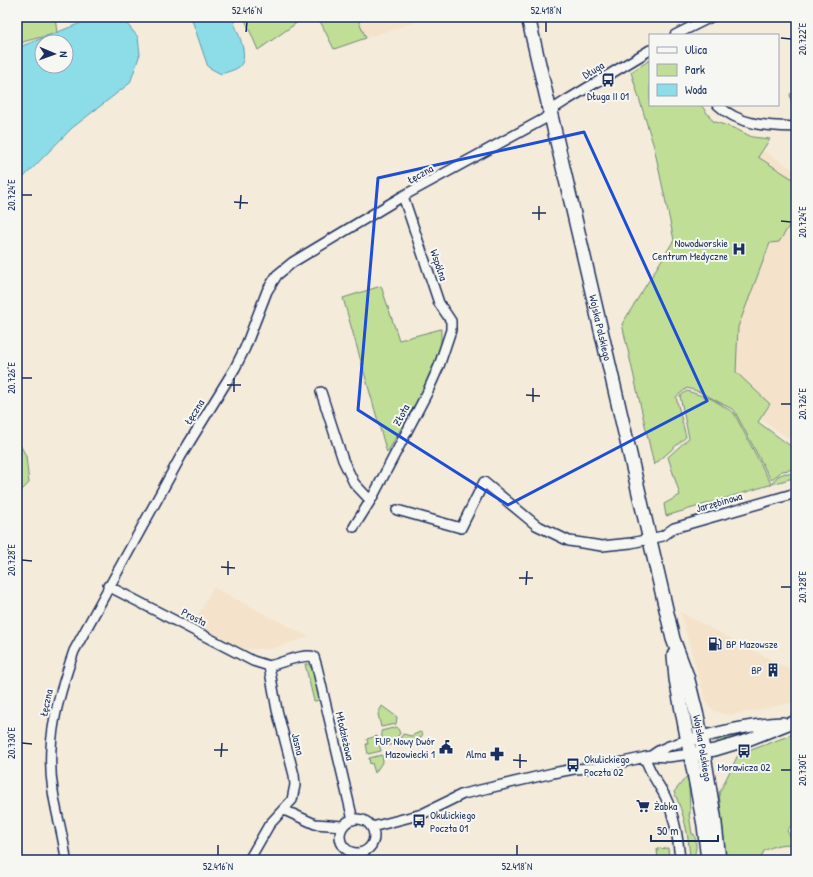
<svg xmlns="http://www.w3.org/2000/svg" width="813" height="877" font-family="'Patrick Hand',sans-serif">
	<rect width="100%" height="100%" fill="#f5ebda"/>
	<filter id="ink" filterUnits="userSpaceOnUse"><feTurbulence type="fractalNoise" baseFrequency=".025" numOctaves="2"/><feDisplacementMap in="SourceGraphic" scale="8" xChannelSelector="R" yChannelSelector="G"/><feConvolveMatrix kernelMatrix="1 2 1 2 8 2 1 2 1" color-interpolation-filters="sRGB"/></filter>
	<g filter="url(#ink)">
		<path fill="#f4e3ca" d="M357 17H432L366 38Z
			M754 145 796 171V444L627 326Z
			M213 587 309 637 271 649H244L194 623Z
			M680 612 796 673V702L750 712 726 715 714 711 706 702Z"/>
		<path fill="#c0de96" stroke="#6e867a" d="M17 17H55L57 33 26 41 17 45Z
			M244 17H305L258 50Z
			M318 17H357L366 38 334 49Z
			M650 60V105H701L713 121 736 129 752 137 770 139 758 157 796 181V215L779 242 770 243 738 327 736 372 770 404 758 422 796 450V469L782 471 771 480 734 410 700 392 687 388 676 397 686 437 654 465 622 324 674 240 654 147 631 72Z
			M796 92V123L790 94Z
			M381 286 399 340 441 329V346L425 387 387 453 343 298Z
			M687 391 712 399 734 413 771 484 778 476 785 473 796 475V477L666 516 664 504 680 495 668 457 689 438 680 396Z
			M17 439 26 456 29 483 17 495Z
			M305 664H309L311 668 314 669 321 700 314 701Z
			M382 706 397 717 396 724 381 727 378 714Z
			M397 727 400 733 392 745C383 746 382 738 381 731Z
			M763 728 764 730 718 743 717 738Z
			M420 732 423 734 420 738 400 743 398 742 403 734 411 736Z
			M796 733V819L787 831 796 845C783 843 775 845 764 851L760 860H726L719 793 738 755Z
			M377 736 381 751 368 754 366 744H368L367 739Z
			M382 755 383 761 375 773 372 763 370 764 369 758Z
			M687 776 689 787 690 814H689L692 834H694C697 844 697 851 692 860H690C689 835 684 814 674 792Z
			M668 848 669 860H658L657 849Z"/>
		<path fill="#8cdde7" stroke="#5f97b0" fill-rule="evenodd" d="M96 17H109L127 24 138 37 140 54 130 83 72 128 17 184V48ZM42 42H66V66H42Z
			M191 17H232C236 30 251 56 239 67 235 70 227 72 221 74L208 67Z"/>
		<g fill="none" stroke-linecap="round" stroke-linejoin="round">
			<g stroke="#1b2f5e" stroke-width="12">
				<path id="minor" d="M675 35 711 17
					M718 105C740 126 768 126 796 127
					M321 392 343 460 354 483 370 500
					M397 510 461 528 484 482 536 525 569 541 602 546 631 543 663 536 674 528 796 493
					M354 527 372 498 427 393 439 366 451 330V321L439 303 403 196
					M108 586 253 661 269 666
					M269 666C281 663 304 653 314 657L317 667 353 820
					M651 756C662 747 675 744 688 740
					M645 757C649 772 658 783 665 796 675 817 678 838 680 860
					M284 810 315 824 343 826
					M340 836a17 17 0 1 1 34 0a17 17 0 1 1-34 0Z
					M372 827 422 814 463 794 553 773 574 769 595 768 651 756 668 757 691 754
					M66 860C64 837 56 814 53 791 45 741 58 697 74 651L181 456 235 368 245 348 267 291 277 275 293 262 403 196 544 119 556 107 567 100 650 50
					M249 860 269 825 292 800 295 785 294 775 277 710 269 666"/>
			</g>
			<g stroke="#1b2f5e" stroke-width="14">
				<path id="tertiary" d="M694 739C723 731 753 724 783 723
					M696 753 715 750 748 740 796 721"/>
			</g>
			<g stroke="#1b2f5e" stroke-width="16">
				<g id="secondary">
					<path id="s1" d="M528 17 673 639 687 676 698 720 714 815 719 860"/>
					<path d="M674 655 676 679 704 825 708 860"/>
				</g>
			</g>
			<use href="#minor" stroke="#f6f6f2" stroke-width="9"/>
			<use href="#tertiary" stroke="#f6f6f2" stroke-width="11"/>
			<use href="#secondary" stroke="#f6f6f2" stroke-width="13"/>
		</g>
	</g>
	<path fill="none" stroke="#1d4ed8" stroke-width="3" stroke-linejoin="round" d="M584 132 707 401 508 505 358 410 378 178Z"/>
	<path fill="none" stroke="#1b2f5e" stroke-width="1.5" d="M246 32 247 22M546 32V22M781 38 791 39M22 195H32M234 202 248 203M240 209 241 195M532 213H546M539 220V206M781 221 791 222M22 378H32M227 385H241M234 392V378M526 395 540 396M533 402V388M781 404H791M22 560 32 561M221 567 235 568M228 575V561M519 578H533M526 585 527 571M781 587H791M22 743 32 744M214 750H228M221 757 222 743M513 760 527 761M520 768V754M781 770H791M218 855V845M517 855V845"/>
	<defs>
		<g id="bus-bare" transform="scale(1.08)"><path d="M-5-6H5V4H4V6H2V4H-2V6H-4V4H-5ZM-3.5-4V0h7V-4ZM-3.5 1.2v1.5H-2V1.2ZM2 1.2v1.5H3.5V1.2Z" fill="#1b2f5e" stroke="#f6f6f2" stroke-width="2.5" paint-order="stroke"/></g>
		<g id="hospital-bare" transform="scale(1.08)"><path d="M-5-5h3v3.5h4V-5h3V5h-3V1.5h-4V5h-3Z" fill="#1b2f5e" stroke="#f6f6f2" stroke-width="2.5" paint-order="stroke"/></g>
		<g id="fuel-bare" transform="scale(1.08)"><path d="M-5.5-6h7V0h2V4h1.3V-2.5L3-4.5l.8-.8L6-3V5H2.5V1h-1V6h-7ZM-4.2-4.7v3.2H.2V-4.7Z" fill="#1b2f5e" stroke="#f6f6f2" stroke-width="2.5" paint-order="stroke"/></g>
		<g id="building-bare" transform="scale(1.08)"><path d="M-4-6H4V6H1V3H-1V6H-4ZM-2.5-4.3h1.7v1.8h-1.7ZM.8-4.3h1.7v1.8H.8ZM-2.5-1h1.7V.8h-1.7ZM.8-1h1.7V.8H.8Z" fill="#1b2f5e" stroke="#f6f6f2" stroke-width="2.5" paint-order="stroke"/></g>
		<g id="civic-bare" transform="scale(1.08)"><path d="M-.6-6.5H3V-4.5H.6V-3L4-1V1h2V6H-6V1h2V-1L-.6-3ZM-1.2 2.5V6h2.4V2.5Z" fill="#1b2f5e" stroke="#f6f6f2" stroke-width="2.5" paint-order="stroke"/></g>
		<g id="pharmacy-bare" transform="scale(1.08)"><path d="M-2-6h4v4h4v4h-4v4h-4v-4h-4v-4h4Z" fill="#1b2f5e" stroke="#f6f6f2" stroke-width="2.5" paint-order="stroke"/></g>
		<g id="supermarket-bare" transform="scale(1.08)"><path d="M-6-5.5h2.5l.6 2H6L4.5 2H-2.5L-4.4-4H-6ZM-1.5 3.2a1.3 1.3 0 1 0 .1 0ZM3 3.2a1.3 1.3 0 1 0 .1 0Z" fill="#1b2f5e" stroke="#f6f6f2" stroke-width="2.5" paint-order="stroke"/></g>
	</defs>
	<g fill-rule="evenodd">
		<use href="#bus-bare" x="608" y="80"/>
		<use href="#hospital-bare" x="739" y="249"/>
		<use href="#fuel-bare" x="715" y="644"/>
		<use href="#building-bare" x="773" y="670"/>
		<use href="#civic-bare" x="446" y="747"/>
		<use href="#bus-bare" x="744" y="751"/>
		<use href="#pharmacy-bare" x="497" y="754"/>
		<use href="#bus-bare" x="573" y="765"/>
		<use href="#supermarket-bare" x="643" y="806"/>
		<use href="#bus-bare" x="419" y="821"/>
	</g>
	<g text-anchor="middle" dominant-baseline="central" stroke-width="4" stroke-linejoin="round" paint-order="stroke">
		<g font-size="11" fill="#1b2f5e" stroke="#f6f6f2">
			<text transform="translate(593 70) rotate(-31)">Długa</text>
			<text transform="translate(420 174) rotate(-29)">Łęczna</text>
			<text transform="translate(439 265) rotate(71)">Wspólna</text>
			<text stroke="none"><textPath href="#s1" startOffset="319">Wojska Polskiego</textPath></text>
			<text transform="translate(194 412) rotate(-58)">Łęczna</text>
			<text transform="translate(401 415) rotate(-62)">Złota</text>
			<text transform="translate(719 502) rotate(-16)">Jarzębinowa</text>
			<text transform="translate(194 617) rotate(27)">Prosta</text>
			<text transform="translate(46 703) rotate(-78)">Łęczna</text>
			<text transform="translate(345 736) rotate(77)">Młodzieżowa</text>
			<text transform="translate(298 744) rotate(76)">Jasna</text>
			<text stroke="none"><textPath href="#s1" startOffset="752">Wojska Polskiego</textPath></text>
		</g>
		<g font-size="11" fill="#1b2f5e" stroke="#f6f6f2" text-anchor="end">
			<text x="608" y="96" text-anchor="middle">Długa II 01</text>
			<text x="728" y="243">Nowodworskie<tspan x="728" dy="13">Centrum Medyczne</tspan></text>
			<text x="726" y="644" text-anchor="start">BP Mazowsze</text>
			<text x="762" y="670">BP</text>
			<text x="435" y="741">FUP Nowy Dwór<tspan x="435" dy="13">Mazowiecki 1</tspan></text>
			<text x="486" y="754">Alma</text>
			<text x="584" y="759" text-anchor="start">Okulickiego<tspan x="584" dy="13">Poczta 02</tspan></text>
			<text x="744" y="767" text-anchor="middle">Morawicza 02</text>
			<text x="654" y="806" text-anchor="start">Żabka</text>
			<text x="430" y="815" text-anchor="start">Okulickiego<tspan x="430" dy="13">Poczta 01</tspan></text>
		</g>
	</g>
	<rect width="813" height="877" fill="none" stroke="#f6f6f2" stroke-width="44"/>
	<rect x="649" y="34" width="130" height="72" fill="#f6f6f2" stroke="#9ea6b7"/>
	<rect x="657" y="47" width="20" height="6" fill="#f6f6f2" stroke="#9ea6b7"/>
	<text x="685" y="54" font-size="12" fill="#1b2f5e">Ulica</text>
	<rect x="657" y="64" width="20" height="12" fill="#c0de96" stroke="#9ea6b7"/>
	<text x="685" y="74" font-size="12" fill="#1b2f5e">Park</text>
	<rect x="657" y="84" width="20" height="12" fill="#8cdde7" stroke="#9ea6b7"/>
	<text x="685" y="94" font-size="12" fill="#1b2f5e">Woda</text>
	<g transform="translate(54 54) rotate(92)"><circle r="19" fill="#f6f6f2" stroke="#9ea6b7"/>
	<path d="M0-3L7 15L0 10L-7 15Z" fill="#1b2f5e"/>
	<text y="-6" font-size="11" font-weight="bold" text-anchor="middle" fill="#1b2f5e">N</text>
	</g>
	<path d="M651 835v6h67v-6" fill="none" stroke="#1b2f5e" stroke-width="2"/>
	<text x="657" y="835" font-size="12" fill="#1b2f5e" stroke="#f6f6f2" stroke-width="3" paint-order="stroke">50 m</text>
	<rect x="22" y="22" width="769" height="833" fill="none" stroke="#1b2f5e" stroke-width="1.5"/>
	<g font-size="10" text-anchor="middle" fill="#1b2f5e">
		<text x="247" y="14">52.416°N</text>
		<text x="546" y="14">52.418°N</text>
		<text transform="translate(802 39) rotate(-90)" y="4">20.722°E</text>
		<text transform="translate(11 195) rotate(-90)" y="4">20.724°E</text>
		<text transform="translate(802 222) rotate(-90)" y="4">20.724°E</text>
		<text transform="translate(11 378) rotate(-90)" y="4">20.726°E</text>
		<text transform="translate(802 404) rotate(-90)" y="4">20.726°E</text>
		<text transform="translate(11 560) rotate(-90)" y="4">20.728°E</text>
		<text transform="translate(802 587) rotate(-90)" y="4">20.728°E</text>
		<text transform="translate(11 743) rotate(-90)" y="4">20.730°E</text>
		<text transform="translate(802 770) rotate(-90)" y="4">20.730°E</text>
		<text x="218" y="870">52.416°N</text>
		<text x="517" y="870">52.418°N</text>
	</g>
</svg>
